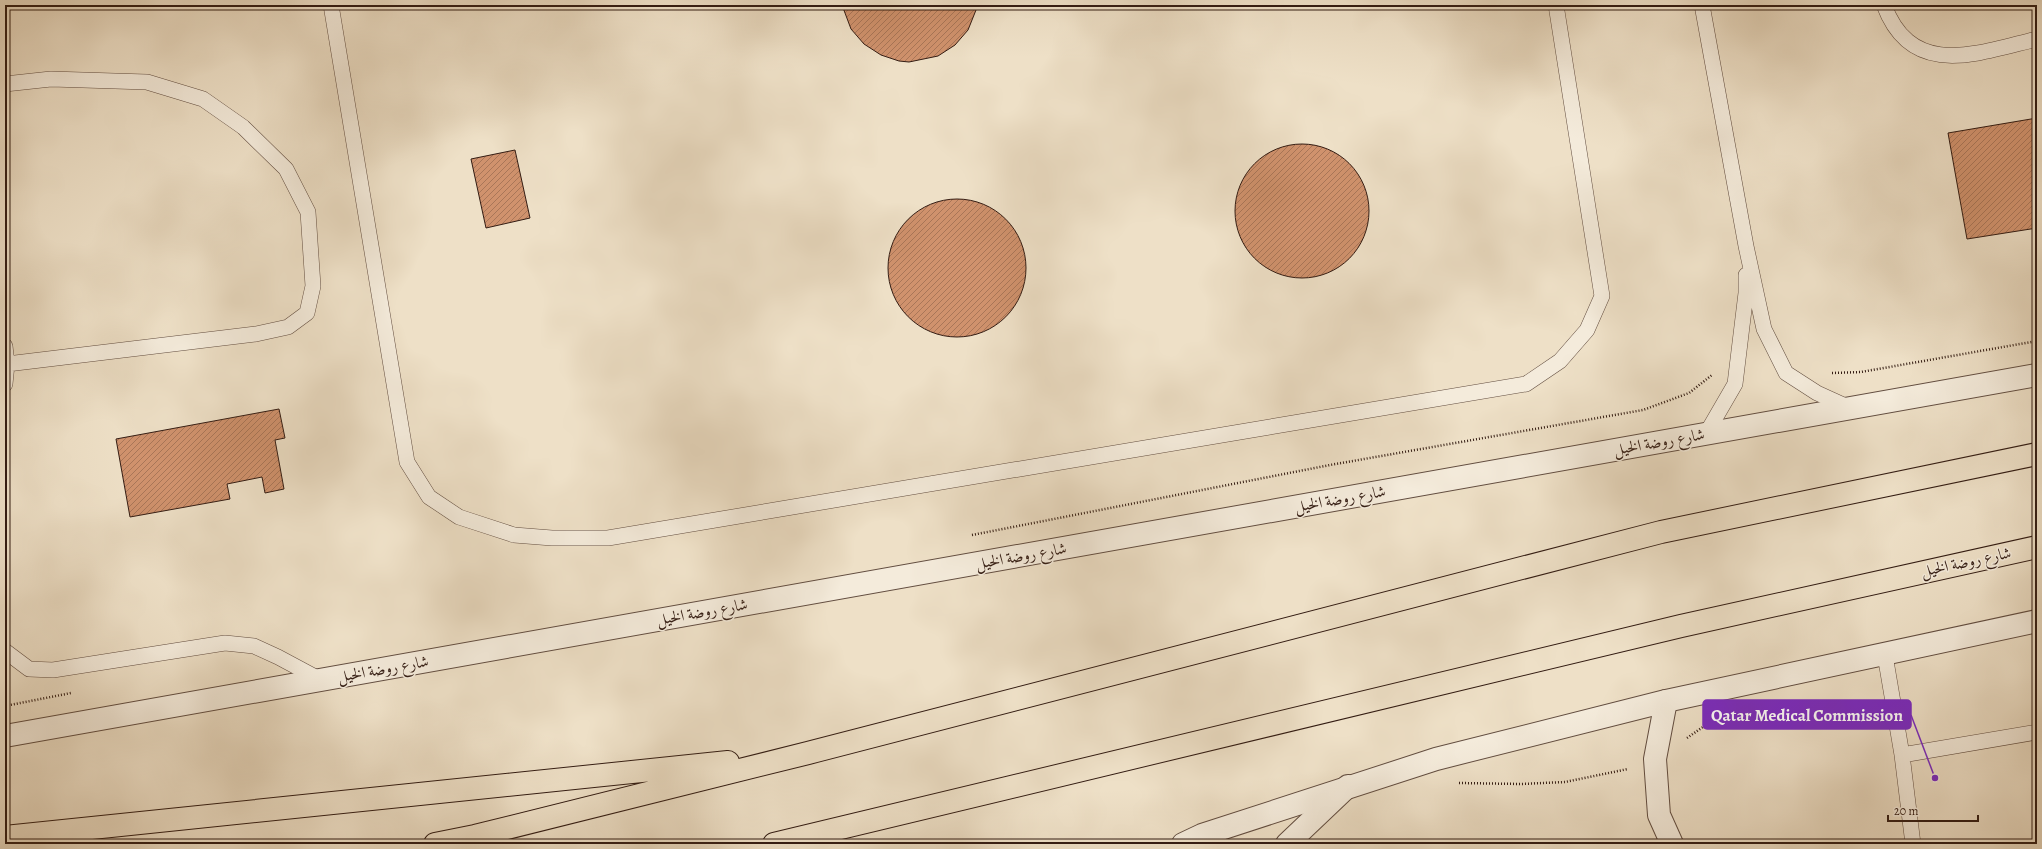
<svg xmlns="http://www.w3.org/2000/svg" width="2042" height="849" font-family="Alegreya,Amiri,serif">
	<defs>
		<pattern id="building-hatch" width="6" height="6" patternUnits="userSpaceOnUse"><rect width="6" height="6" fill="#d0926d"/><path d="M-1 1l2-2M0 6l6-6M5 7l2-2" fill="none" stroke="#a97658"/></pattern>
	</defs>
	<rect width="100%" height="100%" fill="#eee0c7"/>
	<filter id="stains"><feTurbulence type="fractalNoise" baseFrequency=".005" numOctaves="4"/><feColorMatrix values="0 0 0 0 .2 0 0 0 0 .09 0 0 0 0 .02 0 0 0 .5 -.17"/></filter>
	<radialGradient id="worn" r=".72"><stop offset=".6" stop-color="#630" stop-opacity="0"/><stop offset="1" stop-color="#630" stop-opacity=".3"/></radialGradient>
	<path fill="url(#building-hatch)" stroke="#331c13" d="M842 5H978L968 30 955 45 938 56 909 62 899 61 881 55 864 44 851 29Z
		M2037 118V228L1967 239 1948 133Z
		M1235 211a67 67 0 1 1 134 0a67 67 0 1 1-134 0Z
		M515 150 530 218 486 228 471 159Z
		M888 268a69 69 0 1 1 138 0a69 69 0 1 1-138 0Z
		M279 409 285 438 275 440 284 489 265 493 262 477 227 484 230 499 130 517 116 439Z"/>
	<g fill="none" stroke-linecap="round" stroke-linejoin="round">
		<g stroke="#624d40" stroke-width="16">
			<path id="service" d="M331 5 407 462 429 497 459 517 514 535 552 538H608L1526 384 1560 361 1587 330 1602 296 1556 5
				M1702 5 1746 246 1764 329 1786 373 1817 393 1850 408
				M1884 5C1912 80 1978 53 2037 39
				M5 84 51 79 147 82 203 99 243 127 286 169 308 212 313 286 307 313 288 327 256 334 7 364
				M5 346 7 364 5 384
				M1706 434 1735 384 1746 293V275
				M5 651 29 669 53 670 225 643 254 646 278 657 321 680
				M1885 655 1902 755 1913 844
				M1902 755 2037 732"/>
		</g>
		<g stroke="#624d40" stroke-width="24">
			<path id="minor" d="M1666 701 1655 759 1659 815 1672 844
				M5 736 2037 375
				M1287 844 1348 786"/>
		</g>
		<g stroke="#624d40" stroke-width="24">
			<path id="tertiary" d="M1183 844 1202 835 1436 759 1666 701 2037 621"/>
		</g>
		<g stroke="#331c13" stroke-width="24">
			<path id="trunk" d="M5 837 728 762
				M435 844 475 836 808 753 1661 532 2037 454
				M774 844 1681 626 2037 547"/>
		</g>
		<path stroke="#331c13" stroke-width="2.5" stroke-dasharray="1 2" stroke-linecap="butt" d="M1832 373 1861 372 2037 341
			M972 535 1330 465 1643 410 1689 393 1712 375
			M5 706 71 693
			M1687 738 1713 720
			M1459 783 1521 784 1565 782 1628 769"/>
		<use href="#service" stroke="#f4ebdb" stroke-width="15"/>
		<use href="#minor" stroke="#f4ebdb" stroke-width="22"/>
		<use href="#tertiary" stroke="#f4ebdb" stroke-width="22"/>
		<use href="#trunk" stroke="#eee0c7" stroke-width="22"/>
	</g>
	<g text-anchor="middle" dominant-baseline="central" stroke-width="3" stroke-linejoin="round" paint-order="stroke">
		<g font-size="16" fill="#331c13" stroke="#f4ebdb">
			<text transform="translate(1659 442) rotate(-10)">شارع روضة الخيل</text>
			<text transform="translate(1340 499) rotate(-10)">شارع روضة الخيل</text>
			<text transform="translate(1021 556) rotate(-10)">شارع روضة الخيل</text>
			<text transform="translate(1966 562) rotate(-12)">شارع روضة الخيل</text>
			<text transform="translate(702 612) rotate(-10)">شارع روضة الخيل</text>
			<text transform="translate(383 669) rotate(-10)">شارع روضة الخيل</text>
		</g>
	</g>
	<path fill="none" stroke="#7b2cbf" stroke-width="1.5" d="M1935 778L1911 715"/>
	<circle fill="#7b2cbf" stroke="#f4ebdb" stroke-width="1.5" cx="1935" cy="778" r="4"/>
	<rect fill="#7b2cbf" stroke="#7b2cbf" stroke-width="1.5" x="1703" y="700" width="208" height="29" rx="4"/>
	<g font-size="17" text-anchor="middle" font-weight="bold" fill="#fff">
		<text x="1807" y="721">Qatar Medical Commission</text>
	</g>
	<rect width="2042" height="849" fill="none" stroke="#eee0c7" stroke-width="20"/>
	<rect x="6" y="6" width="2030" height="837" fill="none" stroke="#331c13" stroke-width="2"/>
	<rect x="10" y="10" width="2022" height="829" fill="none" stroke="#331c13"/>
	<path d="M1888 815v6h90v-6" fill="none" stroke="#331c13" stroke-width="2"/>
	<text x="1894" y="815" font-size="12" fill="#331c13" stroke="#f4ebdb" stroke-width="3" paint-order="stroke">20 m</text>
	<rect width="100%" height="100%" filter="url(#stains)"/>
	<rect width="100%" height="100%" fill="url(#worn)"/>
</svg>
